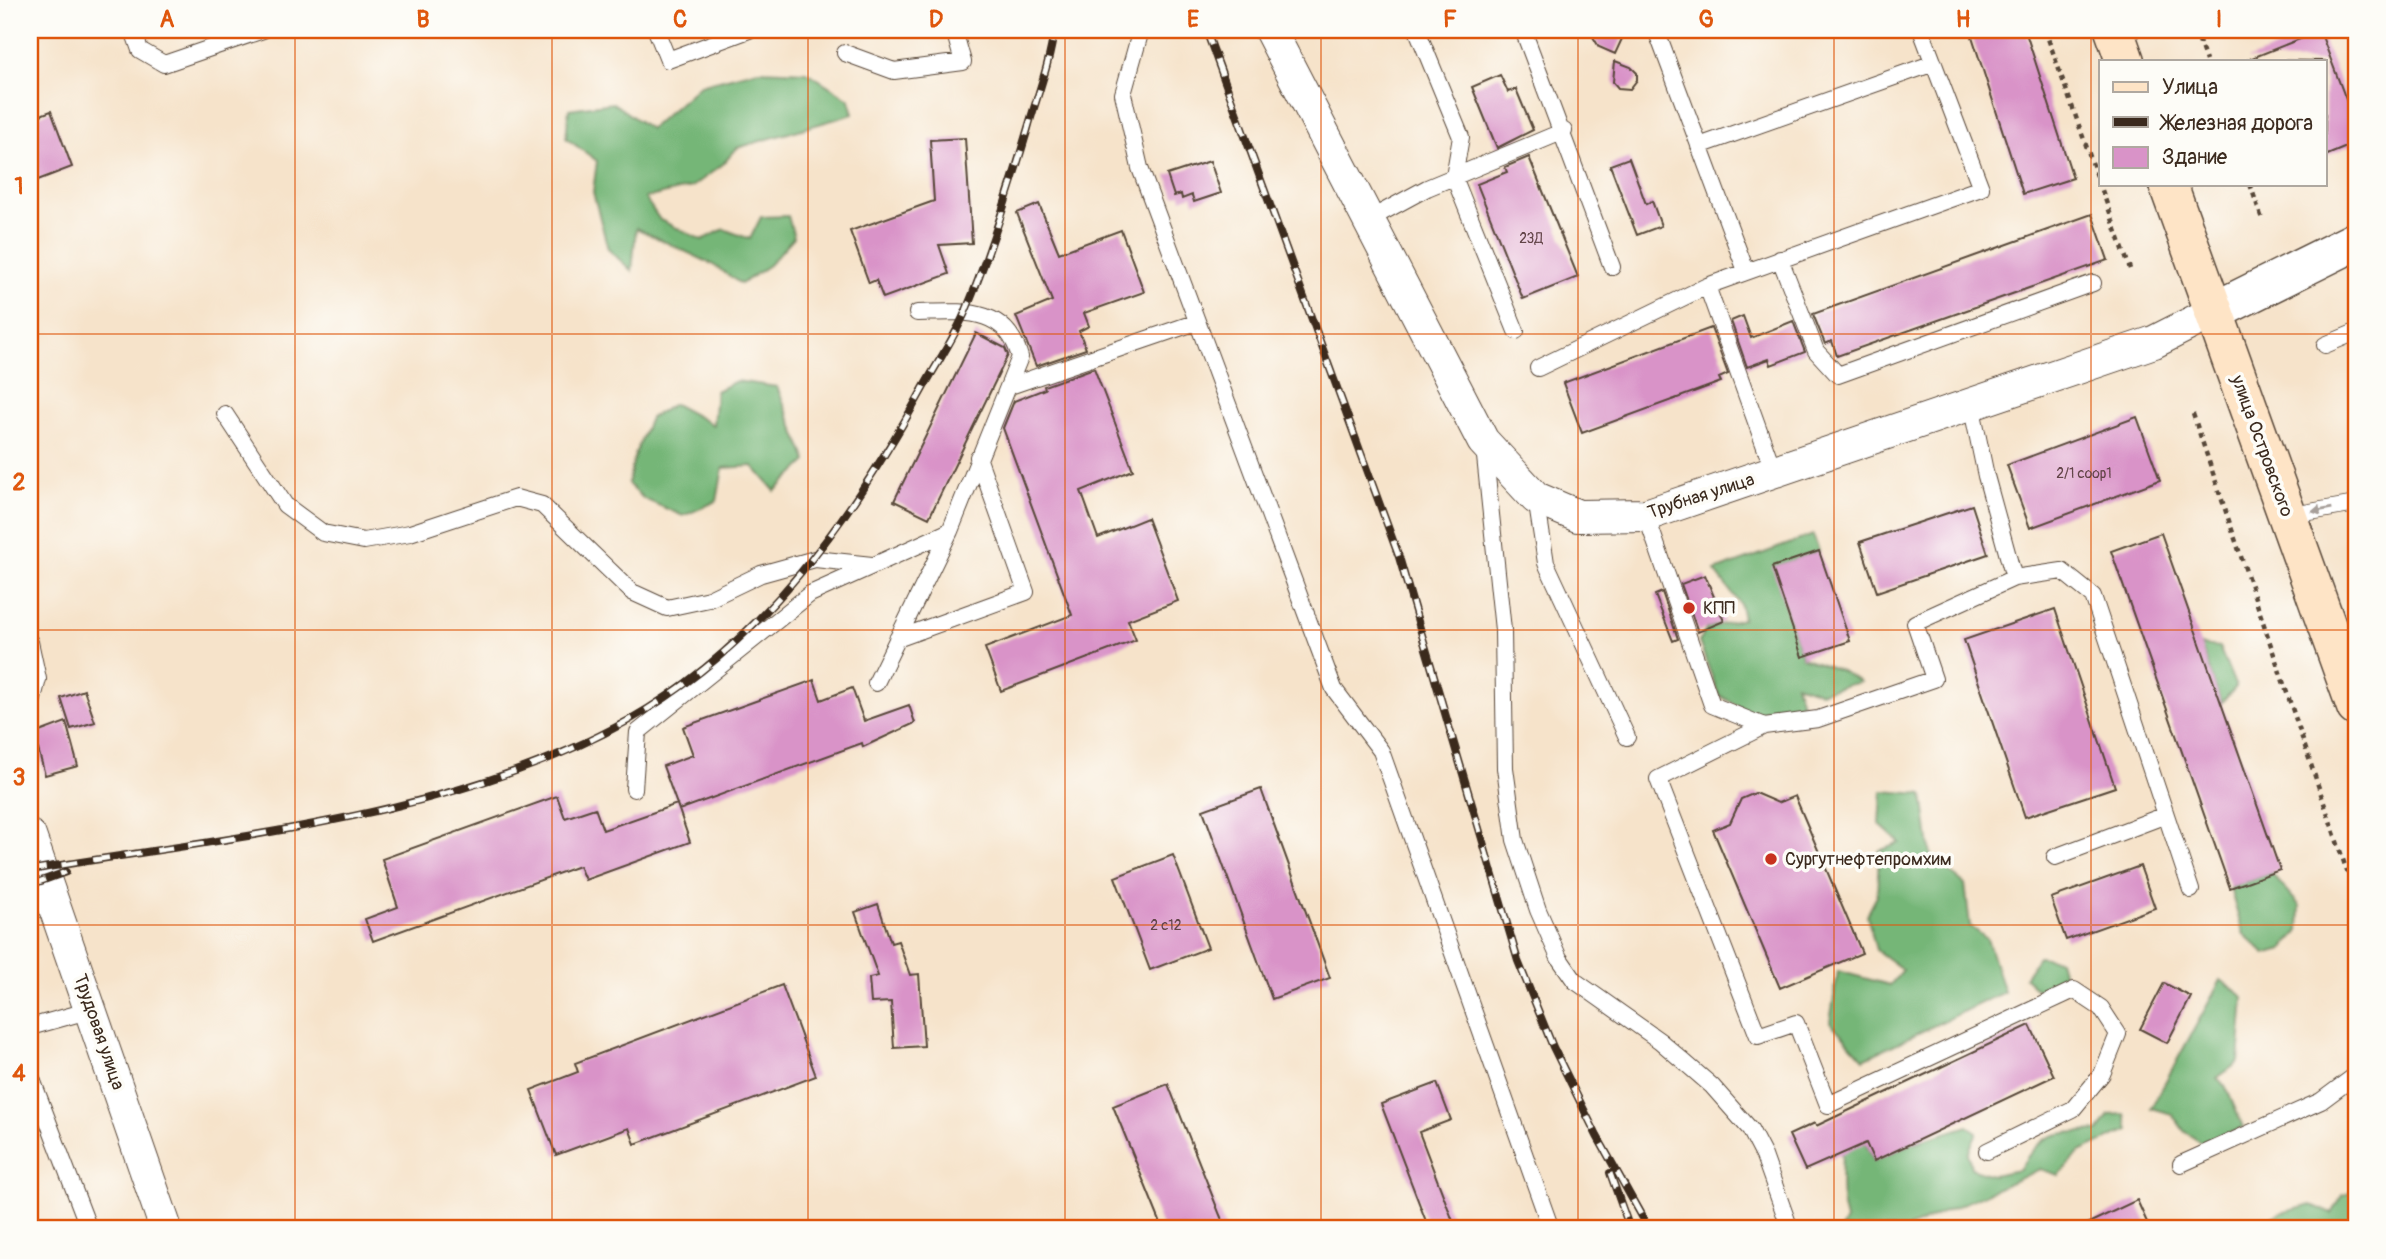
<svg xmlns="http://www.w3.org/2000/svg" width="2386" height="1259" font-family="Pangolin,sans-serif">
	<rect width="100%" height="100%" fill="#fdfcf7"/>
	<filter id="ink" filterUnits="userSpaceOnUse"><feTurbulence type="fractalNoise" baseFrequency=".0143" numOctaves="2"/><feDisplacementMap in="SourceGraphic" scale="14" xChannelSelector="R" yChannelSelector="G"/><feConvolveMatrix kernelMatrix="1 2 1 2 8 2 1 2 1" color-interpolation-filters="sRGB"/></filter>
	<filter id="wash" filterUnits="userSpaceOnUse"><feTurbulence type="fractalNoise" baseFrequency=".00686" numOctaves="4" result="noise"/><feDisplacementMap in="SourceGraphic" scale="28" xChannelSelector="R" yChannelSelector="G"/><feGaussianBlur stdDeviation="1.57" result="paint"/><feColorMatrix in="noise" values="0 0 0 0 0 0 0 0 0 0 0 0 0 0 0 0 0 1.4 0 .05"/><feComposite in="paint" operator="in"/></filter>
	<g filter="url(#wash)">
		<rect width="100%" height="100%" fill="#f6e3ca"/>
		<path fill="#75b677" stroke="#58704a" stroke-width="2" d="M758 70 807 72 849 99 853 114 737 148 723 164 692 187 645 198 660 220 702 240 724 229 750 239 761 217 788 216 794 237 769 265 741 284 712 264 636 228 632 271 608 249 593 192 597 161 566 138 569 109 613 103 650 129 700 85Z
			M736 381 777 387 807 461 775 491 753 466 723 468 717 501 683 516 644 499 628 484 635 454 650 418 674 404 713 425 716 391Z
			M1813 535 1819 551 1773 567 1802 657 1839 670 1860 682 1820 692 1796 684 1802 703 1755 716 1719 695 1699 642 1707 628 1743 619 1740 604 1715 571Z
			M2201 645 2219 647 2236 687 2221 703Z
			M1882 791 1923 794 1931 857 1965 884 1970 926 1987 939 2004 992 1864 1059 1830 1022 1838 971 1890 985 1903 970 1876 950 1867 915 1877 896 1879 851 1900 843 1880 825Z
			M2271 873 2300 906 2299 931 2283 949 2265 954 2243 933 2230 888Z
			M2038 957 2059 960 2064 978 2038 990 2024 977Z
			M2221 980 2244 997 2239 1062 2217 1078 2225 1085 2243 1127 2205 1145 2185 1132 2172 1114 2151 1108Z
			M2125 1114 2129 1130 2080 1152 2059 1175 2040 1169 1907 1229H1841L1846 1220C1837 1190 1844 1167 1841 1136L1855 1121 1874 1161 1913 1143 1968 1126 1977 1132 1968 1153 1971 1168 1992 1175 2019 1170C2043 1129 2055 1134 2099 1131L2109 1115Z
			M2356 1191V1229H2245L2281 1213 2312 1205 2332 1214 2342 1195Z"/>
		<g id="blocks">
			<path fill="#d993c8" d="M1589 30H1626L1615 54 1599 47Z
				M1970 30H2025L2073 178 2023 194Z
				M2320 31 2356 126V143L2325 156V61L2247 60Z
				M1615 61 1631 67 1637 73V80L1630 89 1618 88 1613 82Z
				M1500 75 1508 92 1516 89 1533 130 1497 148 1472 87Z
				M51 111 72 167 30 183V119Z
				M965 138 972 243 939 245 949 274 883 298 876 280 869 283 850 231 934 201 930 140Z
				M1529 157 1578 277 1523 299 1477 184 1507 172 1505 167Z
				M1629 158 1646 204 1652 201 1661 226 1637 235 1610 165Z
				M1210 161 1221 193 1194 202 1192 195 1182 199 1181 194 1174 196 1167 175Z
				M1039 204 1059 253 1121 230 1144 292 1084 313 1089 326 1079 331 1086 349 1036 366 1016 316 1052 301 1017 213Z
				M2092 214 2108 260 1837 356 1832 341 1825 344 1813 314Z
				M1743 316 1751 338 1793 321 1805 352 1771 365 1769 359 1747 367 1731 321Z
				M1711 328 1728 374 1719 378 1721 382 1582 433 1563 383Z
				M976 333 1005 348 1008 355 929 518 894 501Z
				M1094 368 1133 470 1081 491 1098 538 1147 518 1178 601 1128 620 1136 640 1001 691 985 648 1072 615 1003 428 1014 401 1045 389 1044 386Z
				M2137 417 2160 480 2030 528 2007 465Z
				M1972 505 1988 554 1877 592 1860 542Z
				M2161 533 2280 870 2230 888 2111 551Z
				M1819 551 1850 641 1802 657 1772 567Z
				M1705 575 1724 621 1698 632 1681 584Z
				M1662 592 1678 639 1673 641 1655 595Z
				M2055 609 2115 787 2025 817 1964 640Z
				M814 680 821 700 852 688 864 721 909 705 915 723 863 747 862 743 679 810 663 766 693 755 683 727Z
				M84 690 95 722 71 729 61 698Z
				M66 722 78 766 45 775 34 734Z
				M1261 789 1330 978 1272 999 1203 810Z
				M1755 793 1778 803 1795 796 1862 953 1780 988 1713 830 1730 823 1741 799Z
				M557 796 565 818 595 808 603 830 677 804 690 842 585 880 579 866 373 941 365 919 398 907 382 859Z
				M1173 855 1208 948 1150 970 1115 877Z
				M2140 866 2155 908 2066 940 2051 898Z
				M878 904 891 943 898 941 910 975 919 974 924 1046 894 1048 891 1002 871 1003 869 978 878 976 855 912Z
				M2164 983 2191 997 2167 1043 2140 1029Z
				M782 985 816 1076 635 1144 629 1128 556 1155 531 1090 578 1072 575 1063Z
				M2030 1025 2054 1076 1874 1161 1866 1143 1805 1170 1789 1135 1815 1123 1816 1126Z
				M1437 1083 1451 1120 1419 1132 1456 1229H1429L1381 1104Z
				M1168 1084 1220 1215 1226 1229H1163L1113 1106Z
				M2137 1200 2150 1229H2076Z"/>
		</g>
	</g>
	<g filter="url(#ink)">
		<use href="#blocks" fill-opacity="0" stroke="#574638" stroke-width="2"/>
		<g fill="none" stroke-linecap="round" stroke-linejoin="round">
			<g stroke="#574638" stroke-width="18">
				<path id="service" d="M133 30 140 50 164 64 263 30
					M656 30 668 60 749 30
					M1141 30 1123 94 1140 168 1334 689 1381 751 1551 1229
					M1417 30 1461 137 1454 177 1516 331
					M1523 30 1612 267
					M1656 30 1746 271
					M845 53 894 71 963 62 954 30
					M1699 146 1934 63
					M1368 220 1427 188 1564 131
					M1780 259 1816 351 1838 375 2093 283
					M1707 286 1774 472
					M2325 345 2356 332
					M1538 368 1707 286 1981 188 1921 30
					M1010 386 1197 322
					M1971 404 1986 476 2014 578 2062 571 2093 596 2191 890
					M225 414 285 505 323 533 364 541 410 533 516 498 542 505 632 592 667 608 709 599 761 574 815 559 872 565
					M1484 447 1503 630 1505 768 1515 840 1538 910 1559 958 1575 981 1660 1041 1712 1086 1750 1129 1764 1156 1790 1229
					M1536 498 1546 563 1627 737
					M1646 515 1712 705 1764 726 1818 719 1934 679 1915 623 2014 578
					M2287 516 2356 504
					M897 639 1026 592 978 457
					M30 642 38 679 30 710
					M2339 652 2356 632
					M876 683 950 531 1020 357C1006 305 961 312 917 313
					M1764 726 1658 779 1758 1036 1796 1023 1828 1105 2074 990 2101 1008 2118 1034 2102 1074 2073 1109 1987 1151
					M634 789 638 732 810 594 950 531
					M2055 857 2166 815
					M30 1027 91 1010
					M30 1074 89 1229
					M2181 1164 2321 1101 2356 1075"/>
			</g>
			<g stroke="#574638" stroke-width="34">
				<path id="minor" d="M1270 30 1483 441 1536 498 1578 516 1646 515 2154 342 2213 312
					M30 836 166 1229"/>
			</g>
			<g stroke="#574638" stroke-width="41">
				<path id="tertiary" d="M2213 312 2356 241"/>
			</g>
			<g stroke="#574638" stroke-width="41">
				<path id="secondary" d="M2114 30 2125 61
					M2168 184 2356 707"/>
			</g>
			<path stroke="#574638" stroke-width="4.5" stroke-dasharray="5 5" stroke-linecap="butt" d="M2045 30 2130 269
				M2195 30 2206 61
				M2250 184 2262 219
				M2193 414 2356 898"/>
			<use href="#service" stroke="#fff" stroke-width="16"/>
			<use href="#minor" stroke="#fff" stroke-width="32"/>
			<use href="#tertiary" stroke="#fff" stroke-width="38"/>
			<use href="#secondary" stroke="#fee4c6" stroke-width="38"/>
			<g stroke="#3b2a1e" stroke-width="8">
				<path id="rail" d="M1206 30 1399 557 1518 961 1553 1047 1597 1136 1649 1229
					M30 870C223 838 457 817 629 720 762 645 853 516 925 385 939 360 956 335 967 308 991 250 1010 189 1028 128 1037 96 1050 63 1054 30
					M30 885 66 872
					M1610 1173 1630 1229"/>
			</g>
			<use href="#rail" stroke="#fdfcf7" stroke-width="5" stroke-dasharray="16" stroke-linecap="butt"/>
		</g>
		<defs><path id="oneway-solid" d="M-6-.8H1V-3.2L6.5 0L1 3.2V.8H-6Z" transform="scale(1.75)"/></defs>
		<use fill="#a79f9a" href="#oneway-solid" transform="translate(2322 510) rotate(170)"/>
	</g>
	<path fill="none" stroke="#df570d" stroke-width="2" stroke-opacity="0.55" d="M295 30V1229M552 30V1229M808 30V1229M1065 30V1229M1321 30V1229M1578 30V1229M1834 30V1229M2091 30V1229M30 334H2356M30 630H2356M30 925H2356"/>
	<g fill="#c8321e" stroke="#fdfcf7" stroke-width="2.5">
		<circle cx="1689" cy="608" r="7"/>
		<circle cx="1771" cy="859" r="7"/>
	</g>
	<g text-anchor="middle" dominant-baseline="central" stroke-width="7" stroke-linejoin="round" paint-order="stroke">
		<g font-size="14" fill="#624448">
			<text x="1531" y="238">23Д</text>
			<text x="2084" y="473">2/1 соор1</text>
			<text x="1166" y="925">2 с12</text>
		</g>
		<g font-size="18" fill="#3b2a1e" stroke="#fdfcf7">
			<text transform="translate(2262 446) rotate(70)">улица Островского</text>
			<text transform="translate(1701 496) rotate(-18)">Трубная улица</text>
			<text transform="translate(99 1032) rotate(71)">Трудовая улица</text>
		</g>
		<g font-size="18" fill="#3b2a1e" stroke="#fdfcf7" text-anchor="start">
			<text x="1703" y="608">КПП</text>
			<text x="1785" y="859">Сургутнефтепромхим</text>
		</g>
	</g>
	<rect width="2386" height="1259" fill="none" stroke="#fdfcf7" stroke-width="77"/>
	<rect x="2099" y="60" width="228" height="126" fill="#fdfcf7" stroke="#afa8a0" stroke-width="2"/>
	<rect x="2113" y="82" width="35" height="10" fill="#fee4c6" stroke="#afa8a0" stroke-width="2"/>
	<text x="2162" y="94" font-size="21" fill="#3b2a1e">Улица</text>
	<rect x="2113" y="117" width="35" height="10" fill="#3b2a1e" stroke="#afa8a0" stroke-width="2"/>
	<text x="2162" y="130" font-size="21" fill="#3b2a1e">Железная дорога</text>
	<rect x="2113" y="147" width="35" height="21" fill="#d993c8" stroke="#afa8a0" stroke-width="2"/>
	<text x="2162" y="164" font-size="21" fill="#3b2a1e">Здание</text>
	<rect x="38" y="38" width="2310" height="1182" fill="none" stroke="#df570d" stroke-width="2.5"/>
	<g font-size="23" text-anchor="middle" font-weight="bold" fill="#df570d">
		<text x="167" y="27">A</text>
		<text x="423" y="27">B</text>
		<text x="680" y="27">C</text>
		<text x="936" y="27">D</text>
		<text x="1193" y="27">E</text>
		<text x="1450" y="27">F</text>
		<text x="1706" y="27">G</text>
		<text x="1963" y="27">H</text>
		<text x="2219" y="27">I</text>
		<text x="19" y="194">1</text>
		<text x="19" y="490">2</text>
		<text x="19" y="785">3</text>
		<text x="19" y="1081">4</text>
	</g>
</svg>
